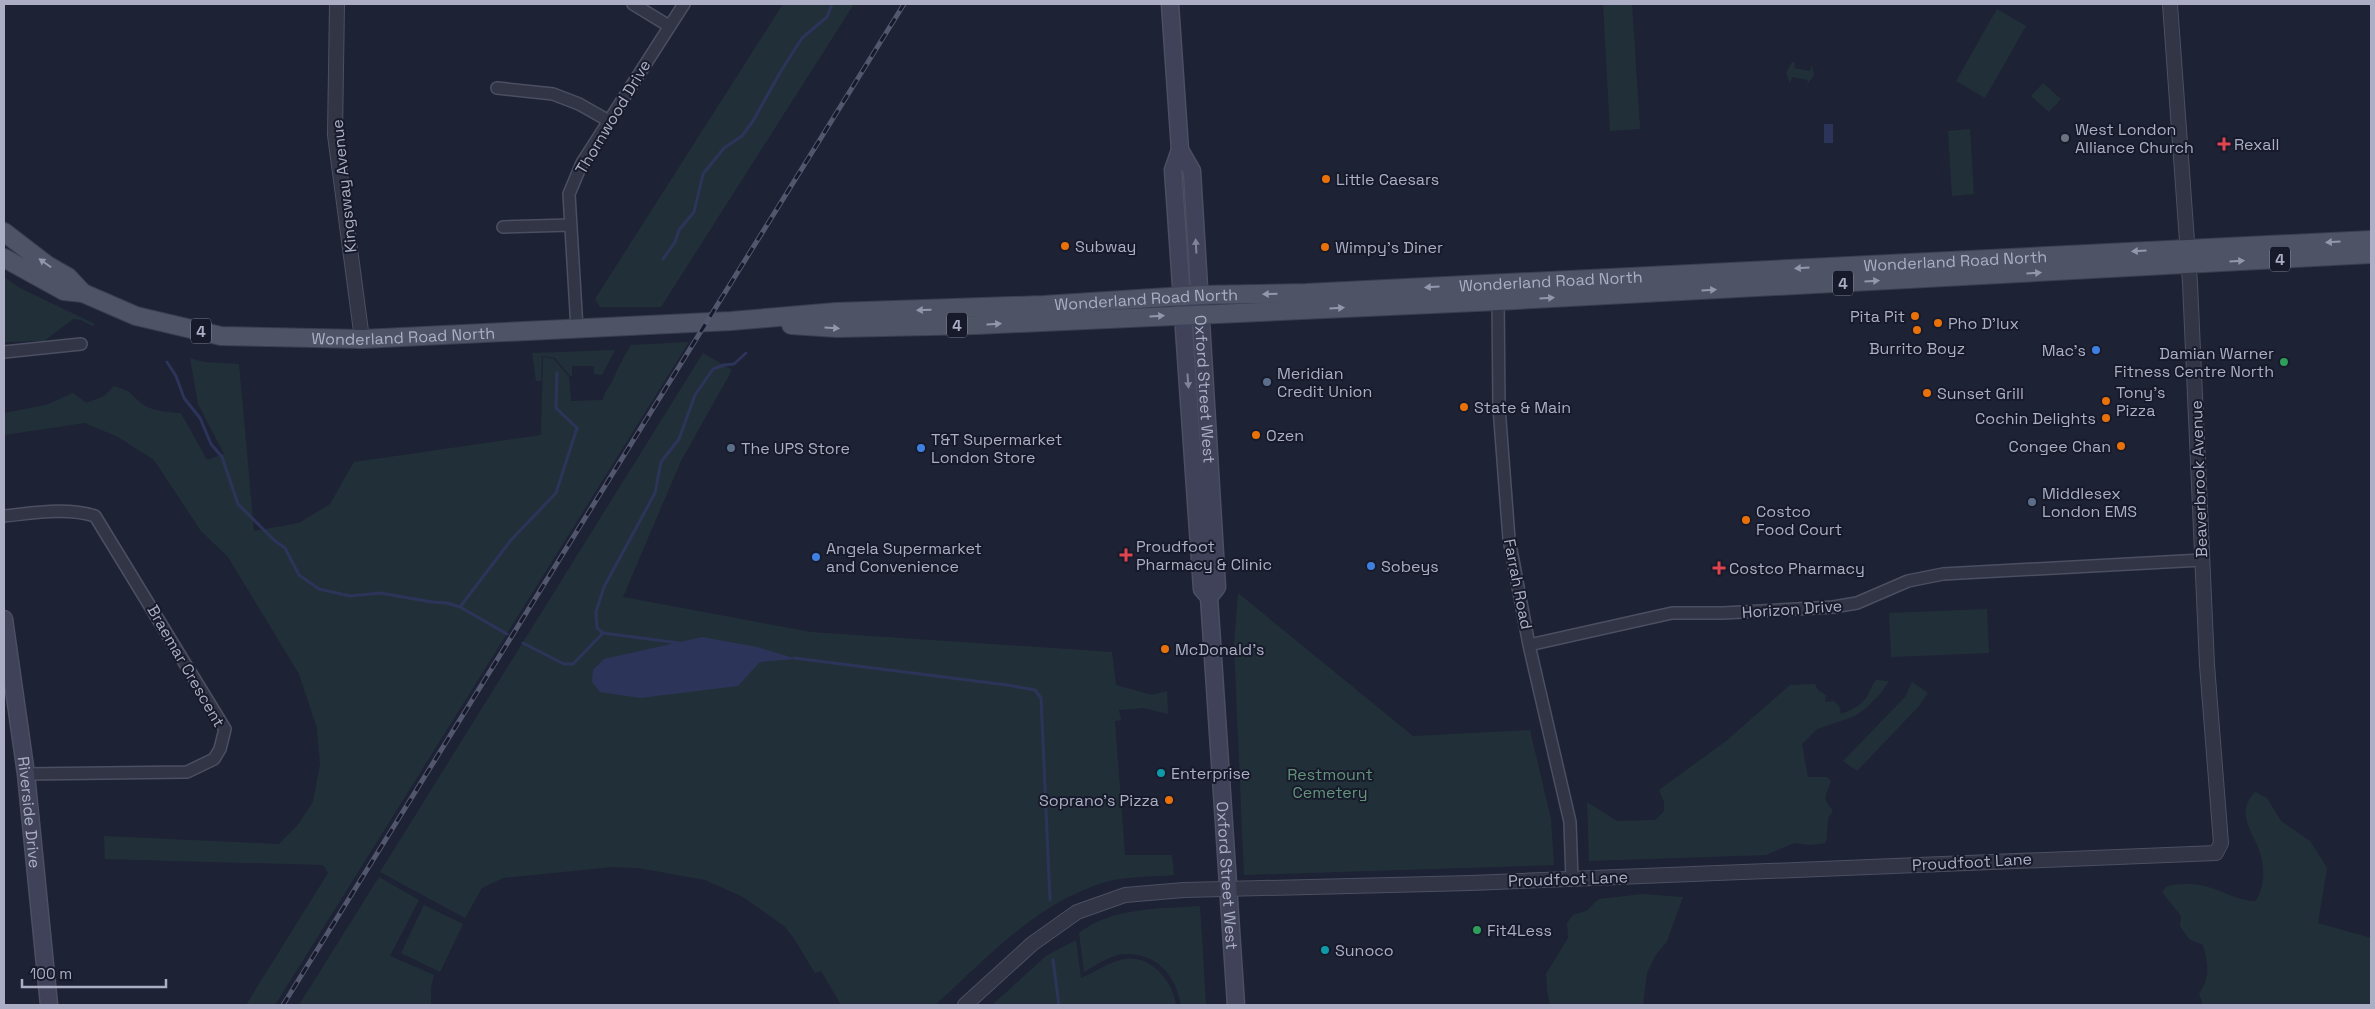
<svg xmlns="http://www.w3.org/2000/svg" width="2375" height="1009" font-family="'Space Grotesk',sans-serif">
	<rect width="100%" height="100%" fill="#1e2235"/>
	<path fill="#213038" d="M783 4H854L661 307H600L595 299Z
		M1603 4H1632L1640 129 1610 131Z
		M1997 9 2026 26 1985 98 1956 81Z
		M1792 62H1795L1794 68 1810 71 1812 65 1814 75 1807 85 1808 80 1792 77 1790 83 1786 73Z
		M2043 83 2061 99 2049 112 2031 96Z
		M1970 129 1974 194 1952 196 1948 131Z
		M4 277 20 288 95 324 92 326 81 320 73 319 44 341 4 342Z
		M689 342 275 1005H246L328 873 323 865 105 859 104 836 279 844 297 826 313 802 320 764 317 728 299 674 228 557 201 531 154 460 118 437 85 423 4 435V413L46 405 73 393 86 403 104 396 114 386C133 392 128 392 141 403 152 412 169 412 181 413L207 460 224 454 198 404 190 358 204 362 239 364 254 531 299 523 330 504 354 462 541 435 543 357 554 359 569 377 571 401 603 400C604 392 608 389 612 382 618 368 623 358 631 345Z
		M615 350 602 375 594 374V366H572V376H570L555 358 542 356 541 381H536L532 353Z
		M703 353 732 370 681 461 623 597 811 632 1112 652 1116 685 1152 695 1167 691 1168 714 1143 708 1119 710 1121 720 1115 721 1125 855H1172L1174 875C1151 877 1124 876 1102 883 1034 905 986 959 935 1005H841L821 971 815 973 793 937 784 926 743 897 705 880 638 868 612 867 503 878 482 888 465 918 380 872Z
		M1238 593 1413 736 1530 730 1551 819 1554 865 1244 875 1234 645Z
		M1987 609 1989 653 1891 657 1889 613Z
		M1876 680 1889 681 1881 693 1866 708 1855 716 1817 729 1802 744 1808 777H1827L1831 781C1827 795 1820 797 1833 810L1828 819 1826 843 1810 845 1794 843 1766 855 1589 861 1587 802 1617 821 1655 820 1664 811V802L1659 790 1726 741 1790 685 1815 684 1818 690 1826 695 1825 702 1834 701 1839 706 1841 714C1850 711 1860 706 1866 698 1870 692 1871 686 1876 680Z
		M1912 682 1928 693 1918 707 1857 771 1843 761 1905 697Z
		M2255 792 2267 798 2281 821 2310 841 2327 868 2318 923 2371 938V1005H2203L2199 994C2211 976 2208 964 2203 945L2189 939 2180 926 2181 916 2162 892 2167 886C2184 883 2198 883 2214 889 2229 894 2240 901 2256 901 2264 886 2265 872 2261 856 2256 834 2233 815 2255 792Z
		M379 877 419 900 390 956 434 975 431 987V1005H299Z
		M1642 894 1683 897 1667 941 1655 956 1647 973 1643 1005H1550L1547 990 1546 974 1568 938 1567 923 1573 915 1586 911 1599 899Z
		M424 905 463 924 440 972 401 953Z
		M1200 906 1206 1005H1181C1176 975 1156 952 1123 954 1110 955 1095 966 1084 972L1079 933C1112 907 1159 909 1200 906Z
		M1076 940 1081 978C1095 972 1109 962 1124 959 1151 954 1173 982 1176 1005H992L1046 956Z"/>
	<path fill="#2d3459" d="M1824 124H1833V143H1824Z
		M702 637 757 647 797 659 760 662 738 686 640 698 600 692 592 682 593 670 604 659Z"/>
	<g fill="none" stroke-linecap="round" stroke-linejoin="round">
		<path stroke="#2d3459" stroke-width="3" d="M663 259 675 242 679 230 694 212 703 174 724 148 742 136 753 121 781 71 802 38 827 17 832 4
			M167 362 176 376 184 398 200 418 211 444 222 457 238 504 275 541 285 548 299 575 319 589 350 596 380 593 432 602 447 603 460 607 507 634
			M460 607 511 540 556 493 577 428 556 408 557 373
			M523 643 564 664H573L603 633
			M679 643 603 633 597 628 596 612 604 587 655 493 661 462 679 439 695 395 713 369 724 365 734 364 746 353
			M794 658 1007 685 1035 690 1041 698 1050 900
			M1053 960 1059 1005"/>
		<g stroke="#4c4f61" stroke-width="14">
			<path id="minor" d="M633 4 669 26
				M497 88 553 94 579 104 609 121
				M503 227 571 225
				M1498 295 1499 407 1509 539 1529 645 1570 822 1572 879
				M577 329 569 194 582 163 684 4
				M4 352 81 344
				M4 516C34 513 66 507 95 516L225 729 220 749 214 759 187 772 26 774
				M1529 645 1672 613H1723L1833 607 1857 603 1908 581 1943 574 2202 560"/>
		</g>
		<g stroke="#4c4f61" stroke-width="16">
			<path id="tertiary" d="M337 4 335 135 362 339
				M965 1005 1032 944 1077 912 1125 895 1184 890 1471 883 2216 853 2221 843 2207 665 2190 283 2170 4"/>
		</g>
		<g stroke="#4c4f61" stroke-width="19">
			<g id="secondary">
				<path id="s1" d="M1170 4 1180 150 1192 171 1217 587 1209 597"/>
				<path id="s2" d="M1180 150 1173 170 1202 589 1209 597 1236 1005"/>
				<path id="s3" d="M4 619 26 774 49 1005"/>
			</g>
		</g>
		<g stroke="#3b3e4f" stroke-width="20">
			<g id="primary">
				<path d="M4 232 47 265 68 277 83 293"/>
				<path id="s4" d="M4 258 64 291 83 293 136 316 221 336 362 339 731 321 836 312 1044 305 1200 295 1306 293 2371 240"/>
				<path d="M791 325 837 328 977 325 1498 301 2371 254"/>
			</g>
		</g>
		<use href="#minor" stroke="#313546" stroke-width="11"/>
		<use href="#tertiary" stroke="#313546" stroke-width="14"/>
		<use href="#secondary" stroke="#3f4259" stroke-width="16"/>
		<use href="#primary" stroke="#4f5366" stroke-width="18"/>
		<g stroke="#53576e" stroke-width="5">
			<path id="rail" d="M283 1005 904 4"/>
		</g>
		<use href="#rail" stroke="#171a2a" stroke-width="3" stroke-dasharray="9" stroke-linecap="butt"/>
	</g>
	<defs><path id="oneway-solid" d="M-6-.8H1V-3.2L6.5 0L1 3.2V.8H-6Z" transform="scale(1.25)"/></defs>
	<g fill="#9497ac">
		<use href="#oneway-solid" transform="translate(2333 242) rotate(177)"/>
		<use href="#oneway-solid" transform="translate(2139 251) rotate(177)"/>
		<use href="#oneway-solid" transform="translate(2237 261) rotate(-3)"/>
		<use href="#oneway-solid" transform="translate(45 263) rotate(-145)"/>
		<use href="#oneway-solid" transform="translate(1802 268) rotate(177)"/>
		<use href="#oneway-solid" transform="translate(2034 273) rotate(-3)"/>
		<use href="#oneway-solid" transform="translate(1872 281) rotate(-3)"/>
		<use href="#oneway-solid" transform="translate(1432 287) rotate(177)"/>
		<use href="#oneway-solid" transform="translate(1709 290) rotate(-3)"/>
		<use href="#oneway-solid" transform="translate(1270 294) rotate(179)"/>
		<use href="#oneway-solid" transform="translate(1547 298) rotate(-3)"/>
		<use href="#oneway-solid" transform="translate(1337 308) rotate(-3)"/>
		<use href="#oneway-solid" transform="translate(924 310) rotate(178)"/>
		<use href="#oneway-solid" transform="translate(1157 316) rotate(-3)"/>
		<use href="#oneway-solid" transform="translate(994 324) rotate(-3)"/>
		<use href="#oneway-solid" transform="translate(832 328) rotate(3)"/>
	</g>
	<g fill="#808399">
		<use href="#oneway-solid" transform="translate(1196 246) rotate(-93)"/>
		<use href="#oneway-solid" transform="translate(1188 381) rotate(86)"/>
	</g>
	<circle fill="#6b7280" stroke="#171a2a" stroke-width="2" cx="2065" cy="138" r="5"/>
	<g fill="#e0444e" stroke="#171a2a" stroke-width="2">
		<path d="M2221.5 136.5h5v5h5v5h-5v5h-5v-5h-5v-5h5z"/>
		<path d="M1123.5 547.5h5v5h5v5h-5v5h-5v-5h-5v-5h5z"/>
		<path d="M1716.5 560.5h5v5h5v5h-5v5h-5v-5h-5v-5h5z"/>
	</g>
	<g fill="#e8710a" stroke="#171a2a" stroke-width="2">
		<circle cx="1326" cy="179" r="5"/>
		<circle cx="1065" cy="246" r="5"/>
		<circle cx="1325" cy="247" r="5"/>
		<circle cx="1915" cy="316" r="5"/>
		<circle cx="1938" cy="323" r="5"/>
		<circle cx="1917" cy="330" r="5"/>
		<circle cx="1927" cy="393" r="5"/>
		<circle cx="2106" cy="401" r="5"/>
		<circle cx="1464" cy="407" r="5"/>
		<circle cx="2106" cy="418" r="5"/>
		<circle cx="1256" cy="435" r="5"/>
		<circle cx="2121" cy="446" r="5"/>
		<circle cx="1746" cy="520" r="5"/>
		<circle cx="1165" cy="649" r="5"/>
		<circle cx="1169" cy="800" r="5"/>
	</g>
	<g fill="#3f7fe0" stroke="#171a2a" stroke-width="2">
		<circle cx="2096" cy="350" r="5"/>
		<circle cx="921" cy="448" r="5"/>
		<circle cx="816" cy="557" r="5"/>
		<circle cx="1371" cy="566" r="5"/>
	</g>
	<g fill="#2e9e5b" stroke="#171a2a" stroke-width="2">
		<circle cx="2284" cy="362" r="5"/>
		<circle cx="1477" cy="930" r="5"/>
	</g>
	<g fill="#5c6f8a" stroke="#171a2a" stroke-width="2">
		<circle cx="1267" cy="382" r="5"/>
		<circle cx="731" cy="448" r="5"/>
		<circle cx="2032" cy="502" r="5"/>
	</g>
	<g fill="#0f9aa8" stroke="#171a2a" stroke-width="2">
		<circle cx="1161" cy="773" r="5"/>
		<circle cx="1325" cy="950" r="5"/>
	</g>
	<g text-anchor="middle" dominant-baseline="central" stroke-width="4" stroke-linejoin="round" paint-order="stroke">
		<g fill="#171a2a" stroke="#7f8296" stroke-width="1">
			<rect x="2270" y="246.5" width="20" height="25" rx="4"/>
			<rect x="1833" y="270.5" width="20" height="25" rx="4"/>
			<rect x="947" y="312.5" width="20" height="25" rx="4"/>
			<rect x="191" y="318.5" width="20" height="25" rx="4"/>
		</g>
		<g font-size="15" font-weight="bold" fill="#abaec4">
			<text x="2280" y="259">4</text>
			<text x="1843" y="283">4</text>
			<text x="957" y="325">4</text>
			<text x="201" y="331">4</text>
		</g>
		<g font-size="16" fill="#abaec4" stroke="#171a2a">
			<text transform="translate(613 117) rotate(-59)">Thornwood Drive</text>
			<text transform="translate(344 186) rotate(-96)">Kingsway Avenue</text>
			<text stroke="none"><textPath href="#s4" startOffset="1969">Wonderland Road North</textPath></text>
			<text stroke="none"><textPath href="#s4" startOffset="1564">Wonderland Road North</textPath></text>
			<text stroke="none"><textPath href="#s4" startOffset="1159">Wonderland Road North</textPath></text>
			<text stroke="none"><textPath href="#s4" startOffset="415">Wonderland Road North</textPath></text>
			<text stroke="none"><textPath href="#s1" startOffset="389">Oxford Street West</textPath></text>
			<text transform="translate(2199 479) rotate(-92)">Beaverbrook Avenue</text>
			<text transform="translate(1518 584) rotate(79)">Farrah Road</text>
			<text transform="translate(1792 609) rotate(-4)">Horizon Drive</text>
			<text transform="translate(186 666) rotate(60)">Braemar Crescent</text>
			<text stroke="none"><textPath href="#s3" startOffset="195">Riverside Drive</textPath></text>
			<text transform="translate(1972 862) rotate(-3)">Proudfoot Lane</text>
			<text stroke="none"><textPath href="#s2" startOffset="731">Oxford Street West</textPath></text>
			<text transform="translate(1568 879) rotate(-2)">Proudfoot Lane</text>
		</g>
		<g font-size="16" fill="#abaec4" stroke="#171a2a" text-anchor="start">
			<text x="2075" y="129">West London<tspan x="2075" dy="18">Alliance Church</tspan></text>
			<text x="2234" y="144">Rexall</text>
			<text x="1336" y="179">Little Caesars</text>
			<text x="1075" y="246">Subway</text>
			<text x="1335" y="247">Wimpy's Diner</text>
			<text x="1905" y="316" text-anchor="end">Pita Pit</text>
			<text x="1948" y="323">Pho D'lux</text>
			<text x="1917" y="348" text-anchor="middle">Burrito Boyz</text>
			<text x="2086" y="350" text-anchor="end">Mac's</text>
			<text x="2274" y="353" text-anchor="end">Damian Warner<tspan x="2274" dy="18">Fitness Centre North</tspan></text>
			<text x="1277" y="373">Meridian<tspan x="1277" dy="18">Credit Union</tspan></text>
			<text x="2116" y="392">Tony's<tspan x="2116" dy="18">Pizza</tspan></text>
			<text x="1937" y="393">Sunset Grill</text>
			<text x="1474" y="407">State &amp; Main</text>
			<text x="2096" y="418" text-anchor="end">Cochin Delights</text>
			<text x="1266" y="435">Ozen</text>
			<text x="931" y="439">T&amp;T Supermarket<tspan x="931" dy="18">London Store</tspan></text>
			<text x="2111" y="446" text-anchor="end">Congee Chan</text>
			<text x="741" y="448">The UPS Store</text>
			<text x="2042" y="493">Middlesex<tspan x="2042" dy="18">London EMS</tspan></text>
			<text x="1756" y="511">Costco<tspan x="1756" dy="18">Food Court</tspan></text>
			<text x="1136" y="546">Proudfoot<tspan x="1136" dy="18">Pharmacy &amp; Clinic</tspan></text>
			<text x="826" y="548">Angela Supermarket<tspan x="826" dy="18">and Convenience</tspan></text>
			<text x="1381" y="566">Sobeys</text>
			<text x="1729" y="568">Costco Pharmacy</text>
			<text x="1175" y="649">McDonald's</text>
			<text x="1171" y="773">Enterprise</text>
			<text x="1159" y="800" text-anchor="end">Soprano's Pizza</text>
			<text x="1487" y="930">Fit4Less</text>
			<text x="1335" y="950">Sunoco</text>
		</g>
		<g font-size="16" fill="#63947a" stroke="#171a2a">
			<text x="1330" y="774">Restmount<tspan x="1330" dy="18">Cemetery</tspan></text>
		</g>
	</g>
	<rect width="2375" height="1009" fill="none" stroke="#abaec4" stroke-width="10"/>
	<path d="M22 979v8h144v-8" fill="none" stroke="#abaec4" stroke-width="2.5"/>
	<text x="30" y="979" font-size="15" fill="#abaec4" stroke="#171a2a" stroke-width="4" paint-order="stroke">100 m</text>
</svg>
